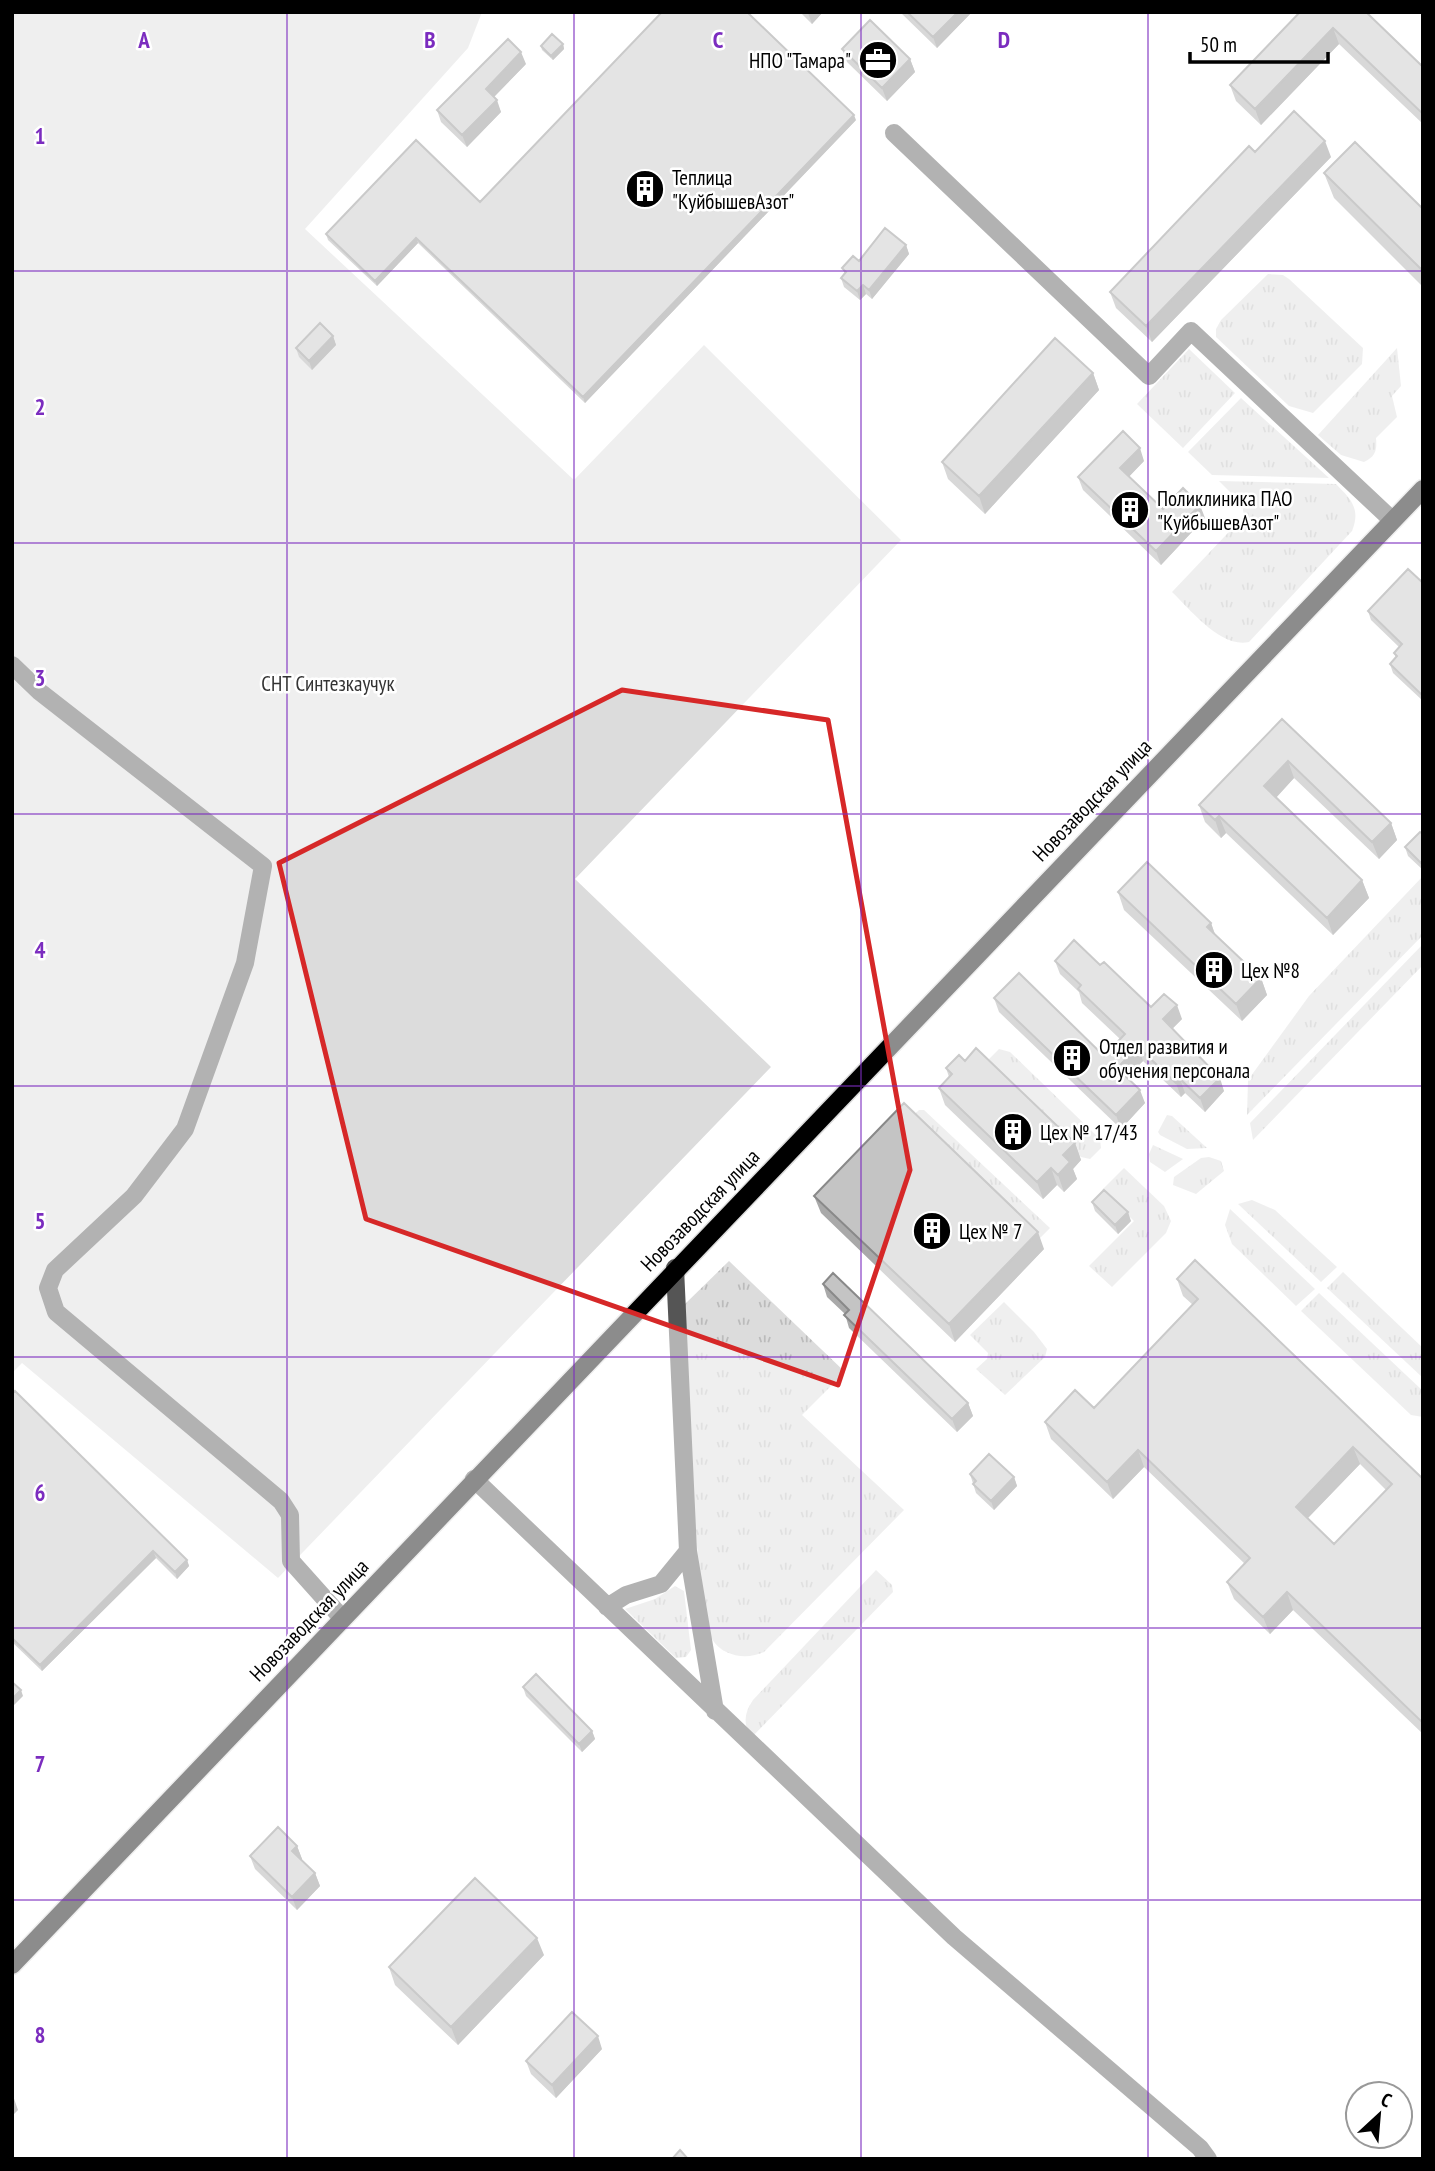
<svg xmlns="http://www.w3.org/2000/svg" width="1435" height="2171" font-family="'PT Sans Narrow',sans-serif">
	<defs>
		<pattern id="grass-tufts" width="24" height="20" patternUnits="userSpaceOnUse" patternTransform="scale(1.75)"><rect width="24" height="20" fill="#dcdcdc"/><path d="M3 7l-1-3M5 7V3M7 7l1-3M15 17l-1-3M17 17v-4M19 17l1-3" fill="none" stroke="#bbb"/></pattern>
	</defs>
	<rect width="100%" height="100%" fill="#fff"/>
	<path fill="url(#grass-tufts)" d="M1268 274 1283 275 1289 279 1363 348 1362 364 1313 413 1289 406 1216 337V329L1221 320Z
		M1397 348 1401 386 1392 396 1397 417 1376 438C1377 450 1376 456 1364 462L1341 455 1318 435Z
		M1189 349 1235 393 1183 448 1137 404Z
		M1241 398 1329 478 1212 475 1188 452Z
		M1219 481 1336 484C1351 499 1361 509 1352 531L1249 642C1220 648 1191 610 1172 592L1244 516 1242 504Z
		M1423 876V935L1247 1115 1248 1080 1309 996Z
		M1423 944V965L1253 1140 1250 1123Z
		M999 1049 1010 1052 1100 1139 1101 1148 1090 1159 1081 1157 989 1068V1059Z
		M919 1110H924L1050 1228 1038 1240 913 1116Z
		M1167 1115 1172 1116 1207 1148 1187 1149 1160 1135 1158 1132Z
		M1153 1145 1181 1158 1183 1159 1165 1172 1150 1162 1149 1154Z
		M1209 1157 1221 1161 1224 1171 1196 1194 1173 1185 1174 1177 1201 1158Z
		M1124 1168 1164 1206 1171 1221 1166 1233 1112 1287 1089 1266 1134 1221 1102 1190Z
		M1252 1200 1275 1210 1337 1267 1321 1282 1238 1204Z
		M1230 1209 1315 1289 1296 1306 1232 1244 1225 1225Z
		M729 1261 845 1372 802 1415 904 1510 764 1652C747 1660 723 1657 712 1639 703 1624 703 1600 701 1582 690 1494 688 1405 681 1316L685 1304Z
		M1343 1272 1423 1348V1378L1327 1288Z
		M1319 1293 1423 1391V1417L1411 1415 1301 1311Z
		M1004 1302 1034 1332 1047 1349 1045 1357 1005 1395 976 1369 987 1359 988 1353 970 1335Z
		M876 1570 892 1585 893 1592 751 1738C743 1724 744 1713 753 1700Z
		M675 1586 684 1591 691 1650 686 1657 676 1658 625 1609 655 1599Z"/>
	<path fill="#dcdcdc" d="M12 12H482L468 48 305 229 574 480 704 345 901 540 575 879 771 1067 278 1578 22 1363 12 1373Z"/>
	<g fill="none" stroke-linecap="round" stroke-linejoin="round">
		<g stroke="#dbdbdb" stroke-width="21">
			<path id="major" d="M12 1965 1423 489"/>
		</g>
		<path stroke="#555" stroke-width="18" d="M894 133 1149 376 1191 331 1392 520
			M12 665 40 692 263 866 245 963 185 1129 134 1196 55 1270 48 1288 56 1312 281 1501 290 1515 291 1561 342 1618
			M675 1268 688 1551 715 1711
			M474 1479 954 1937 1200 2148 1208 2159
			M607 1607 626 1595 661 1584 688 1551"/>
		<use href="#major" stroke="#000" stroke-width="18"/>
	</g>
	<path fill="#a9a9a9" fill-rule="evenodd" d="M800 12H823L812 24Z
		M900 12H972L937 48Z
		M1300 12 1423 67V124L1339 44 1261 125 1236 101 1230 85Z
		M563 44 564 49 553 60 542 50 541 46Z
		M842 49 910 59 915 72 887 101 847 62Z
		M526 64 494 97 501 112 467 147 441 122 437 110Z
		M856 120 585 403 418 243 377 286 328 240 326 234Z
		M1255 152 1331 157 1152 342 1116 308 1110 292Z
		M1324 173 1423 209V287L1334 198Z
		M906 245 909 254 872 299 866 294 860 300 844 287 841 278 845 274 842 268 859 261Z
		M333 336 336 345 312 370 299 357 296 348Z
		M1093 373 1099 390 985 514 948 479 942 462Z
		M1144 461 1129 476 1163 509 1205 518 1161 565 1083 490 1078 477Z
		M1423 583V701L1393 673 1390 664 1396 658 1394 653 1399 647 1371 620 1368 611Z
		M1282 719 1391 823 1397 840 1379 859 1294 778 1276 798 1362 880 1369 898 1333 935 1226 833 1221 838 1205 822 1199 805Z
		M1423 834V870L1408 856 1405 847Z
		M1118 892 1211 923 1215 934 1261 978 1267 995 1242 1021 1124 910Z
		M1055 961 1100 965 1151 1007 1182 1019 1172 1029 1224 1091 1205 1112 1185 1093 1181 1097 1143 1061 1127 1077 1145 1103 1121 1129 999 1012 994 998 1104 1056 1120 1039 1082 1003 1079 992 1060 974Z
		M965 1061 1075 1143 1081 1160 1073 1169 1077 1179 1064 1192 1057 1185 1043 1199 945 1105 939 1088 949 1077 946 1068Z
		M814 1196 1044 1249 955 1342 821 1213Z
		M1092 1202 1131 1221 1118 1234 1095 1211Z
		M1177 1279 1423 1479V1734L1293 1610 1270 1634 1234 1599 1227 1582 1245 1564 1144 1467 1113 1499 1051 1439 1045 1422 1094 1408 1193 1305 1183 1296ZM1360 1464 1386 1490 1334 1544 1308 1518Z
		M823 1284 968 1403 973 1416 957 1432 849 1328 845 1314 827 1297Z
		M12 1394 187 1560 189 1566 177 1579 156 1558 42 1671 12 1642Z
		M970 1474 1014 1477 1017 1486 994 1510 976 1493Z
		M523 1687 592 1731 595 1739 582 1752 526 1696Z
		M297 1846 302 1859 301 1860 315 1873 320 1886 297 1910 255 1869 250 1856Z
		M544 1955 458 2045 395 1985 389 1967Z
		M602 2049 556 2098 531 2074 526 2061Z"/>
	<path fill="#898989" d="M809 12H823L812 24 808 13Z
		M958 12H972L937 48 933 37Z
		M1333 28 1339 44 1261 125 1255 109Z
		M563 44 564 49 553 60 551 56Z
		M521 52 526 64 490 101 486 89Z
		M910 59 915 72 887 101 882 88Z
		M497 100 501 112 467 147 462 135Z
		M854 115 856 120 585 403 583 397Z
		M1325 141 1331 157 1152 342 1146 326Z
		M416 238 418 243 377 286 375 281Z
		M906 245 909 254 872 299 869 290Z
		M863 285 866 294 860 300 857 291Z
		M333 336 336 345 312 370 309 361Z
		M1093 373 1099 390 985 514 979 496Z
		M1140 448 1144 461 1125 481 1120 468Z
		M1200 505 1205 518 1161 565 1156 551Z
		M1288 761 1294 778 1270 804 1264 786Z
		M1219 816 1226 833 1221 838 1215 820Z
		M1391 823 1397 840 1379 859 1372 842Z
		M1362 880 1369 898 1333 935 1327 918Z
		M1211 923 1217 941 1207 927Z
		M1261 978 1267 995 1242 1021 1236 1004Z
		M1177 1005 1182 1019 1168 1033 1163 1019Z
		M1138 1047 1143 1061 1122 1082 1117 1068Z
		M1220 1078 1224 1091 1205 1112 1200 1098Z
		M1180 1079 1185 1093 1181 1097 1176 1083Z
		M1140 1090 1145 1103 1121 1129 1116 1115Z
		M1075 1143 1081 1160 1073 1169 1077 1179 1064 1192 1058 1175 1063 1155Z
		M1051 1168 1057 1185 1043 1199 1037 1182Z
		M1128 1212 1131 1221 1118 1234 1115 1225Z
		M1038 1232 1044 1249 955 1342 949 1324Z
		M968 1403 973 1416 957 1432 952 1419Z
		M1353 1447 1360 1464 1302 1524 1296 1507Z
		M1138 1450 1144 1467 1113 1499 1107 1482Z
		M1014 1477 1017 1486 994 1510 991 1501Z
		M153 1551 156 1558 42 1671 40 1665Z
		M187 1560 189 1566 177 1579 175 1572Z
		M1287 1592 1293 1610 1270 1634 1263 1617Z
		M21 1690 23 1696 12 1707V1699Z
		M592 1731 595 1739 582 1752 579 1744Z
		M297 1846 302 1859 297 1864 292 1851Z
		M315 1873 320 1886 297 1910 292 1897Z
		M537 1938 544 1955 458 2045 451 2027Z
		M598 2036 602 2049 556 2098 552 2085Z
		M12 2093 18 2110 12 2116Z"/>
	<path fill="#c4c4c4" stroke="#898989" stroke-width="2" fill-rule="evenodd" d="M662 12H747L854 115 583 397 416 238 375 281 326 234 416 140 480 202Z
		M907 12H958L933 37Z
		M1300 12H1366L1423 67V114L1333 28 1255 109 1230 85Z
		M870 20 910 59 882 88 842 49Z
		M552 34 563 44 551 56 541 46Z
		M508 39 521 52 486 89 497 100 462 135 437 110Z
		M1294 111 1325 141 1146 326 1110 292 1249 146 1255 152Z
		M1355 142 1423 209V267L1421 269 1324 173Z
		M885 228 906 245 869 290 863 285 857 291 841 278 846 272 842 268 853 256 859 261Z
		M320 323 333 336 309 361 296 348Z
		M1055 338 1093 373 979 496 942 462Z
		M1123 431 1140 448 1120 468 1163 509 1183 488 1200 505 1156 551 1078 477Z
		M1408 569 1423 583V696L1390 664 1397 656 1394 653 1402 644 1368 611Z
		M1282 719 1391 823 1372 842 1288 761 1264 786 1362 880 1327 918 1219 816 1215 820 1199 805Z
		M1420 832 1423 834V861L1421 863 1405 847Z
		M1147 862 1211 923 1207 927 1261 978 1236 1004 1118 892Z
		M1074 940 1100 965 1104 962 1151 1007 1164 994 1177 1005 1163 1019 1220 1078 1200 1098 1180 1079 1176 1083 1138 1047 1117 1068 1140 1090 1116 1115 994 998 1019 973 1104 1056 1125 1034 1078 989 1081 985 1055 961Z
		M976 1048 1075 1143 1063 1155 1070 1162 1058 1175 1051 1168 1037 1182 939 1088 952 1074 946 1068 959 1055 965 1061Z
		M904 1103 1038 1232 949 1324 814 1196Z
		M1104 1190 1128 1212 1115 1225 1092 1202Z
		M1195 1260 1423 1479V1723L1287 1592 1263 1617 1227 1582 1250 1558 1138 1450 1107 1482 1045 1422 1075 1390 1094 1408 1198 1299 1177 1279ZM1353 1447 1392 1484 1334 1544 1296 1507Z
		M833 1273 968 1403 952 1419 844 1315 849 1310 823 1284Z
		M15 1391 187 1560 175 1572 153 1551 40 1665 12 1638V1394Z
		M989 1454 1014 1477 991 1501 973 1484 976 1481 970 1474Z
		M536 1674 592 1731 579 1744 523 1687Z
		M12 1682 21 1690 12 1699Z
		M278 1827 297 1846 292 1851 315 1873 292 1897 250 1856Z
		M475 1878 537 1938 451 2027 389 1967Z
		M572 2012 598 2036 552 2085 526 2061Z
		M680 2150 688 2159H672Z"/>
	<path d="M0 0H1435V2171H0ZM622 690 828 720 910 1170 838 1385 366 1219 279 863Z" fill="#fff" fill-opacity=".55" fill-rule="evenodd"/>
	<path fill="none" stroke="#d62828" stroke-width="5" stroke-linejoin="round" d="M622 690 828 720 910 1170 838 1385 366 1219 279 863Z"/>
	<path fill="none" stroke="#7b2cbf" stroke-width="2" stroke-opacity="0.55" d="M287 12V2159M574 12V2159M861 12V2159M1148 12V2159M12 271H1423M12 543H1423M12 814H1423M12 1086H1423M12 1357H1423M12 1628H1423M12 1900H1423"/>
	<defs>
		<g id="office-disc" transform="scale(2.0125)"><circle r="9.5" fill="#000" stroke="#fff"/><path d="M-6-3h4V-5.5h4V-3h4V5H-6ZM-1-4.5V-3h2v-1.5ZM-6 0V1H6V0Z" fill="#fff"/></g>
		<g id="building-disc" transform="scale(2.0125)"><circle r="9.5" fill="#000" stroke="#fff"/><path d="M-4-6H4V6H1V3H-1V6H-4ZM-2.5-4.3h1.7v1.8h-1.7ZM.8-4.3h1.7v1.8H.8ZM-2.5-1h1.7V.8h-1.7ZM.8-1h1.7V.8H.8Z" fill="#fff"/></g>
	</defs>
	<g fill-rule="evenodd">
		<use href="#office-disc" x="878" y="60"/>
		<use href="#building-disc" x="645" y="189"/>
		<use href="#building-disc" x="1130" y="510"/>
		<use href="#building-disc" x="1214" y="970"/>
		<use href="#building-disc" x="1072" y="1058"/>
		<use href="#building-disc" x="1013" y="1132"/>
		<use href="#building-disc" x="932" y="1231"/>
	</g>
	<g text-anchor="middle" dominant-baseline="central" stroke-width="5" stroke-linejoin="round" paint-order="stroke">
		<g font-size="21" fill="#000" stroke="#fff" text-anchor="start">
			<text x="851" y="60" text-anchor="end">НПО "Тамара"</text>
			<text x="672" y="177">Теплица<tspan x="672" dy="24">"КуйбышевАзот"</tspan></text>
			<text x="1157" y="498">Поликлиника ПАО<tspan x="1157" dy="24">"КуйбышевАзот"</tspan></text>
			<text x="1241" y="970">Цех №8</text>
			<text x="1099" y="1046">Отдел развития и<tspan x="1099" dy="24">обучения персонала</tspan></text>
			<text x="1040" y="1132">Цех № 17/43</text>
			<text x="959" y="1231">Цех № 7</text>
		</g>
		<g font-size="21" fill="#333" stroke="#fff">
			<text x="328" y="683">СНТ Синтезкаучук</text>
		</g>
		<g font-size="21" fill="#000" stroke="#fff">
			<text transform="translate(1092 800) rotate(-46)">Новозаводская улица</text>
			<text transform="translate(700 1210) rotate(-46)">Новозаводская улица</text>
			<text transform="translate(309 1620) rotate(-46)">Новозаводская улица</text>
		</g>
	</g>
	<g font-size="23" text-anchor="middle" font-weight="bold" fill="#7b2cbf" stroke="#fff" stroke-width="5" stroke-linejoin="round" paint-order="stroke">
		<text x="144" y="48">A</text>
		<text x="430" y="48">B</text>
		<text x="718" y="48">C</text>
		<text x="1004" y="48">D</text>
		<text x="40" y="144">1</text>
		<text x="40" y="415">2</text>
		<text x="40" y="686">3</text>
		<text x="40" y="958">4</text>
		<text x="40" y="1229">5</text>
		<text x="40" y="1501">6</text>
		<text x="40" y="1772">7</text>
		<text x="40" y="2043">8</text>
	</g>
	<rect width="1435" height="2171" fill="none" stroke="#000000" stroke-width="28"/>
	<g transform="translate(1379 2115) rotate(26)"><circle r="33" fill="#ffffff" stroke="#999999" stroke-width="2"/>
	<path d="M0-5L12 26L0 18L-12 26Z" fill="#000000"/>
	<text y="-10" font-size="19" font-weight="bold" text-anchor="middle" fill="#000000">С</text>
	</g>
	<path d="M1190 52v10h138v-10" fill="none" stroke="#000000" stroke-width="3.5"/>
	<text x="1200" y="52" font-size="21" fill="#000000" stroke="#ffffff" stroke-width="5" paint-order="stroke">50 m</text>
</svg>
